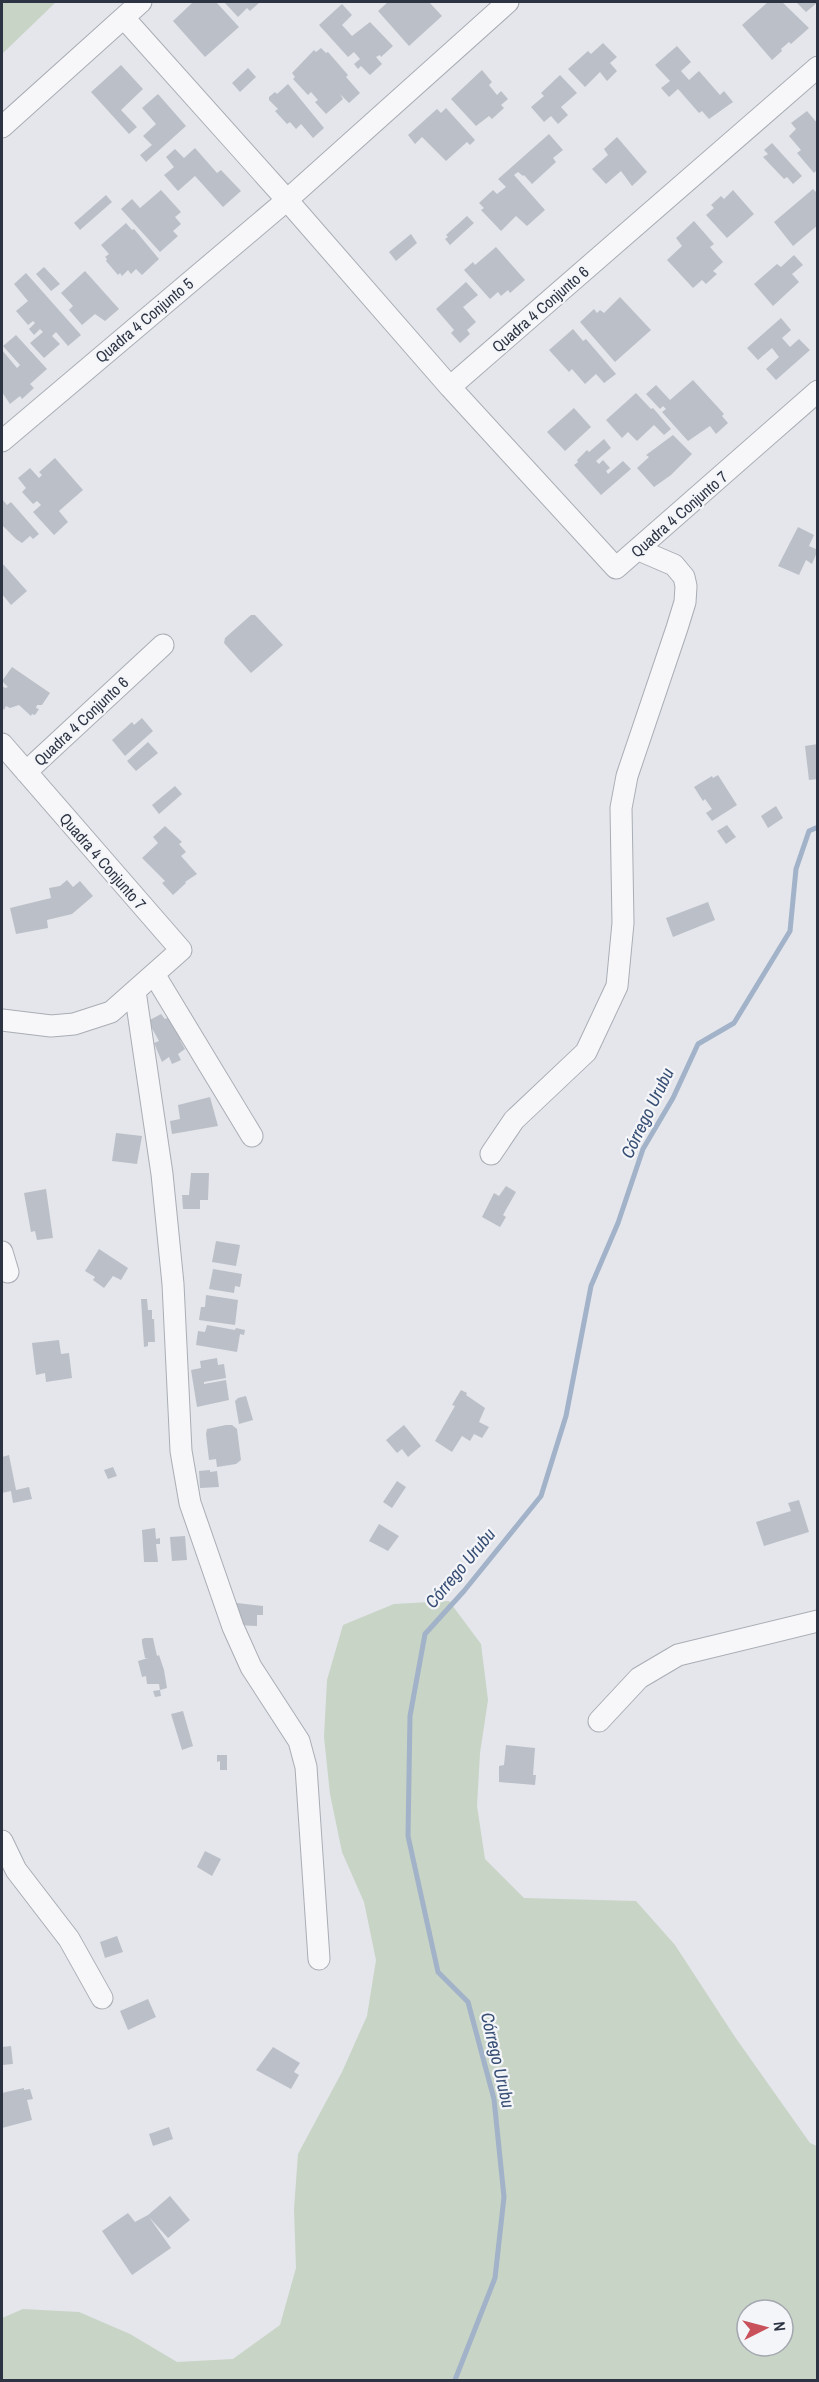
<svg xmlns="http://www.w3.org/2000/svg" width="819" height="2382" font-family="'Archivo Narrow',sans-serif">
	<rect width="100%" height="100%" fill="#e4e6eb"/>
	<path fill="#c8d4c5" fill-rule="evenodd" d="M2 2H56L2 54Z
		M449 1601 481 1644 488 1700 480 1753 477 1806 485 1859 524 1898 636 1901 675 1945 735 2037 810 2143 817 2146V2380H2V2318L23 2309 79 2312 130 2334 177 2362 233 2359 280 2325 296 2268 294 2209 298 2154 342 2072 367 2016 376 1960 364 1902 342 1852 330 1794 324 1737 327 1680 343 1625 394 1604ZM747 2310H783V2346H747Z"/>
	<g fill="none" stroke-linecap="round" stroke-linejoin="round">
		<path stroke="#a1b2c9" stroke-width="5" d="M455 2380 495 2278 504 2197 494 2099 468 2002 438 1972 408 1836 410 1716 425 1634 464 1591 541 1496 566 1416 591 1286 618 1223 643 1149 673 1098 698 1044 734 1023 790 931 796 869 809 831 818 827"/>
	</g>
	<path fill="#bbbfc8" d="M191 2H216L239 27 205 57 173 21 192 3Z
		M224 2H260L250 11 247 8 238 17Z
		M388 2H429L442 16 409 46 378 11Z
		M768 2H782L809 28 791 44 789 42 781 49 782 51 772 60 742 25Z
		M796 2H818L806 12Z
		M342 4 352 15 342 25 352 36 370 22 393 46 381 57 380 55 376 57 382 64 370 75 361 66 358 69 354 64 360 59 354 52 348 57 319 25Z
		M603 43 617 57 610 63 617 71 607 81 600 72 585 87 568 69 588 51 591 54Z
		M677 46 691 62 681 71 689 80 699 71 720 95 724 91 733 102 709 119 702 111 699 113 678 89 669 97 661 88 670 81 655 65Z
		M321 48 326 53 328 52 348 75 346 77 360 93 349 103 340 94 343 99 326 114 315 102 318 100 311 92 308 95 293 79 295 77 292 73 314 50 316 52Z
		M121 65 143 89 121 110 137 127 129 134 91 92Z
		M248 68 256 77 240 92 232 83Z
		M482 70 492 82 489 85 497 95 501 91 508 99 501 105 504 108 492 119 489 116 476 126 451 99Z
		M560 75 577 93 561 107 568 115 558 124 551 116 544 122 531 107 544 96 541 93Z
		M288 84 324 128 313 138 301 124 296 129 290 122 287 124 275 111 278 109 269 100V97L275 92 277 94Z
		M158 94 186 126 146 162 140 155 152 145 143 136 156 124 142 108Z
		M446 108 475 140 470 145 467 142 446 161 422 137 415 144 408 135 437 109 441 113Z
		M807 111 818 124V169L814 173 797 153 801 150 789 136 796 129 791 123Z
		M549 134 563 150 553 158 556 162 532 184 524 175 523 176 518 172 514 175 545 210 527 226 516 216 501 231 481 210 484 208 479 203 493 190 497 194 506 187 498 179Z
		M617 137 647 172 632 186 621 171 606 184 592 169 608 155 604 149Z
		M772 143 802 176 793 184 787 177 784 179 763 157 768 154 764 150Z
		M195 148 217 173 221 170 241 191 223 207 195 176 178 191 164 175 174 167 166 157 175 149 184 158Z
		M813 189 818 194V225L793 246 774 222Z
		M161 190 181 212 175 217 181 224 173 231 178 236 160 252 121 209 132 199 140 208Z
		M733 190 754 214 727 238 706 215 714 208 711 205 721 196 724 199Z
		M106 195 112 202 80 230 74 223Z
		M467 216 474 223 450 245 445 239 448 237 446 235Z
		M694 221 714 244 710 247 723 262 713 271 717 274 706 284 702 280 693 288 667 260 682 246 676 238Z
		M126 223 132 230 134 229 159 259 142 275 136 269 131 274 128 270 122 276 120 273 118 275 106 261 107 259 105 257 109 254 101 245Z
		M411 234 417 243 396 261 389 252Z
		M496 247 525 280 510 293 508 290 501 296 498 292 490 299 464 270 473 262 475 265Z
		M794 255 803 265 792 274 799 282 773 306 754 284 777 264 781 267Z
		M44 267 60 284 51 291 36 274Z
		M85 271 119 309 105 321 95 314 82 325 69 310 73 306 61 293Z
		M26 273 81 335 68 346 56 332 52 336 60 344 44 358 30 343 43 332 40 329 34 335 29 329 35 323 33 321 28 325 16 311 28 301 14 284Z
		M466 282 478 295 463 307 476 322 467 330 470 334 460 343 451 333 454 330 436 309Z
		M620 297 651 330 615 362 580 322 594 309 597 313 600 310 604 313Z
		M781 318 791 330 782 338 790 347 799 339 810 350 776 380 766 369 779 357 772 348 758 360 747 348Z
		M573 329 583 341 586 339 616 374 604 383 596 374 585 384 572 369 569 372 549 350Z
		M16 335 47 369 30 384 34 388 22 399 20 396 10 404 2 392V350L17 368 20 365 3 346Z
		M693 380 724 414 722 416 728 423 716 434 710 426 688 441 662 412 666 409 663 406 660 409 646 394 656 385 670 400Z
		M636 393 651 409 653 408 671 429 664 435 654 425 637 441 628 432 622 438 606 420Z
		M574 408 591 427 565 451 547 432Z
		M673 435 692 454 671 475 654 487 637 468 649 457 646 455Z
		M604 439 611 448 596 461 599 464 603 460 610 468 606 471 608 474 623 461 631 469 601 495 574 465 578 462 577 460 587 450 589 452Z
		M55 458 83 490 59 511 68 522 54 535 33 512 41 505 37 501 33 504 22 492 26 488 18 478 30 468 39 478 42 475 39 472Z
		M2 499 7 505 11 502 39 534 33 539 30 536 22 543 16 539 2 525Z
		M798 527 814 535 809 546 818 550 812 564 806 560 799 575 778 566Z
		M2 563 27 591 11 605 2 594Z
		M251 615H255L283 645 251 673 224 643 225 638Z
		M12 667 50 693 42 705H37L36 708 39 709 35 715 32 714 31 716 19 705 10 708 6 706 4 710 2 708V686L5 688 8 687 2 681Z
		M142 718 153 731 125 756 112 740 132 722 134 725Z
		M148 742 158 753 136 771 127 761Z
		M818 744V779L809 780 805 746Z
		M718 775 737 805 712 821 706 813 712 809 705 799 703 801 694 787 712 776 713 778Z
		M175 786 182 794 159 814 152 805Z
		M776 806 783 818 768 828 761 816Z
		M727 825 736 837 726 844 717 831Z
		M165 826 182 842 179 844 186 852 181 856 197 874 185 882 186 883 173 895 162 883 165 881 142 858 158 843 153 837Z
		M67 880 73 887 80 881 93 896 72 914 47 920 48 928 16 934 10 908 51 898 49 888 60 886Z
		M708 902 715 920 673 937 666 918Z
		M161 1014 165 1019 170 1017 183 1038 180 1040 185 1049 178 1054 181 1060 172 1064 169 1057 162 1062 154 1043 159 1041 148 1021Z
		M210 1097 218 1126 172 1134 170 1121 180 1119 178 1105Z
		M116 1133 142 1136 137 1164 112 1161Z
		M191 1173H209L208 1200H200V1209H183L182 1195H189Z
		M506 1186 516 1192 503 1215 506 1217 500 1227 482 1217 494 1193 499 1196Z
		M46 1189 53 1238 37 1240 35 1231 31 1232 24 1193Z
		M216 1241 240 1245 236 1266 212 1262Z
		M99 1249 128 1268 121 1280 113 1276 104 1288 93 1280 95 1277 85 1271Z
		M213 1269 242 1274 240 1287 235 1286 234 1293 209 1289Z
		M206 1295 238 1300 235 1325 199 1320 201 1307H205Z
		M141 1299H147L148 1310H152V1319H154L155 1342H148V1346L144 1347Z
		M207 1325 235 1330 236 1328 245 1330 244 1335 240 1334 237 1352 196 1345 198 1331 205 1332Z
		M59 1340 61 1354 69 1353 72 1378 46 1382 45 1373 36 1375 32 1343Z
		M217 1358 218 1365 224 1364 226 1378 204 1382V1384L226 1380 229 1400 197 1407 191 1370 201 1368 200 1361Z
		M461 1390 467 1393 466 1395 485 1408 479 1422 489 1427 482 1438 474 1434 470 1441 462 1436 452 1452 435 1441 455 1406 452 1405Z
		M246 1396 253 1420 239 1424 235 1401 238 1398Z
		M226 1425H232L237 1429 241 1460 236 1464 217 1467 216 1459 209 1460 206 1434 207 1429Z
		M404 1425 421 1446 408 1457 402 1449 397 1453 386 1440Z
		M9 1455 16 1490 29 1487 32 1499 13 1503 11 1491 2 1493V1457Z
		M113 1467 117 1476 108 1479 104 1470Z
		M210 1470V1472L217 1471 219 1487 200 1488 199 1471Z
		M397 1481 406 1487 392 1508 383 1502Z
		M799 1500 809 1532 764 1546 756 1522 791 1511 788 1503Z
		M379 1524 399 1536 388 1551 369 1541Z
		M155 1528 156 1539 160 1538V1544H156L158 1562H144L142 1530Z
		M185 1536 187 1560 172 1561 170 1537Z
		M237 1603 263 1606V1615H257V1626L236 1625Z
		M145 1638H153L157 1656 159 1655 164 1670 167 1688 160 1690 161 1696 155 1697 153 1691 160 1690 159 1684H147L146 1676 142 1677 138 1661 148 1658H145L142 1643V1639Z
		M183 1711 193 1746 182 1750 171 1714Z
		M506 1745 535 1748 533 1775H536L535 1785 499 1782V1766L504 1765Z
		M217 1755H227V1770H220V1761L217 1762Z
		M205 1851 221 1859 212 1876 197 1867Z
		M117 1936 123 1952 105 1958 100 1942Z
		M148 1999 156 2017 128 2030 120 2011Z
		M11 2046 13 2064 2 2065V2047Z
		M273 2047 300 2063 294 2072 299 2075 291 2089 256 2070Z
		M24 2088V2090L30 2089 33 2099 27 2100 32 2120 2 2128V2093Z
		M169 2127 173 2139 153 2146 149 2134Z
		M170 2196 190 2220 168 2238 149 2217 171 2248 132 2275 102 2231 128 2213 135 2222 148 2215Z"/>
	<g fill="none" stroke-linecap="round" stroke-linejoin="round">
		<g stroke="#a9adb5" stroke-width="23">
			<path id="minor" d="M124 18 287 200 450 387 616 568 818 391
				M2 127 141 2
				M450 387 818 67
				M2 441 287 200 508 2
				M2 744 181 950 111 1012 74 1024 51 1026 2 1020
				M26 772 163 645
				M154 974 252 1136
				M135 991 162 1174 173 1284 181 1451 190 1503 233 1627 251 1667 299 1741 306 1767 319 1959
				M491 1154 514 1120 586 1052 617 986 623 923 621 808 627 776 677 628 685 602 686 586 684 577 674 565 639 550
				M2 1252 8 1272
				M599 1721 639 1678 678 1655 818 1621
				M2 1841 16 1870 69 1939 102 1998"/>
		</g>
		<use href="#minor" stroke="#f7f7f9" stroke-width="21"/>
	</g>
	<g text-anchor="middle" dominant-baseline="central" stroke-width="4.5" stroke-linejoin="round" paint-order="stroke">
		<g font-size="16" fill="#2c3343" stroke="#f4f5f8">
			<text transform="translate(540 309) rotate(-41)">Quadra 4 Conjunto 6</text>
			<text transform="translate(144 320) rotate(-40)">Quadra 4 Conjunto 5</text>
			<text transform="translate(679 514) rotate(-41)">Quadra 4 Conjunto 7</text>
			<text transform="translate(81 721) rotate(-43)">Quadra 4 Conjunto 6</text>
			<text transform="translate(103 861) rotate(49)">Quadra 4 Conjunto 7</text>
		</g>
		<g font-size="18" font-style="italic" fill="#384f75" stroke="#f4f5f8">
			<text transform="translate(647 1113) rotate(-64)">Córrego Urubu</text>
			<text transform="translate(460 1568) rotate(-50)">Córrego Urubu</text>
			<text transform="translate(498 2060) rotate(77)">Córrego Urubu</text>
		</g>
	</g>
	<rect width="819" height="2382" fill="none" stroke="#2c3343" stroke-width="6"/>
	<g transform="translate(765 2328) rotate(84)"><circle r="28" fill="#f4f5f8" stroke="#a4a7b0" stroke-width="1.5"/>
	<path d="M0-4.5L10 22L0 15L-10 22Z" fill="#c8515b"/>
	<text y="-9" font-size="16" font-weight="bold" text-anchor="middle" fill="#2c3343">N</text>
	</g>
</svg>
